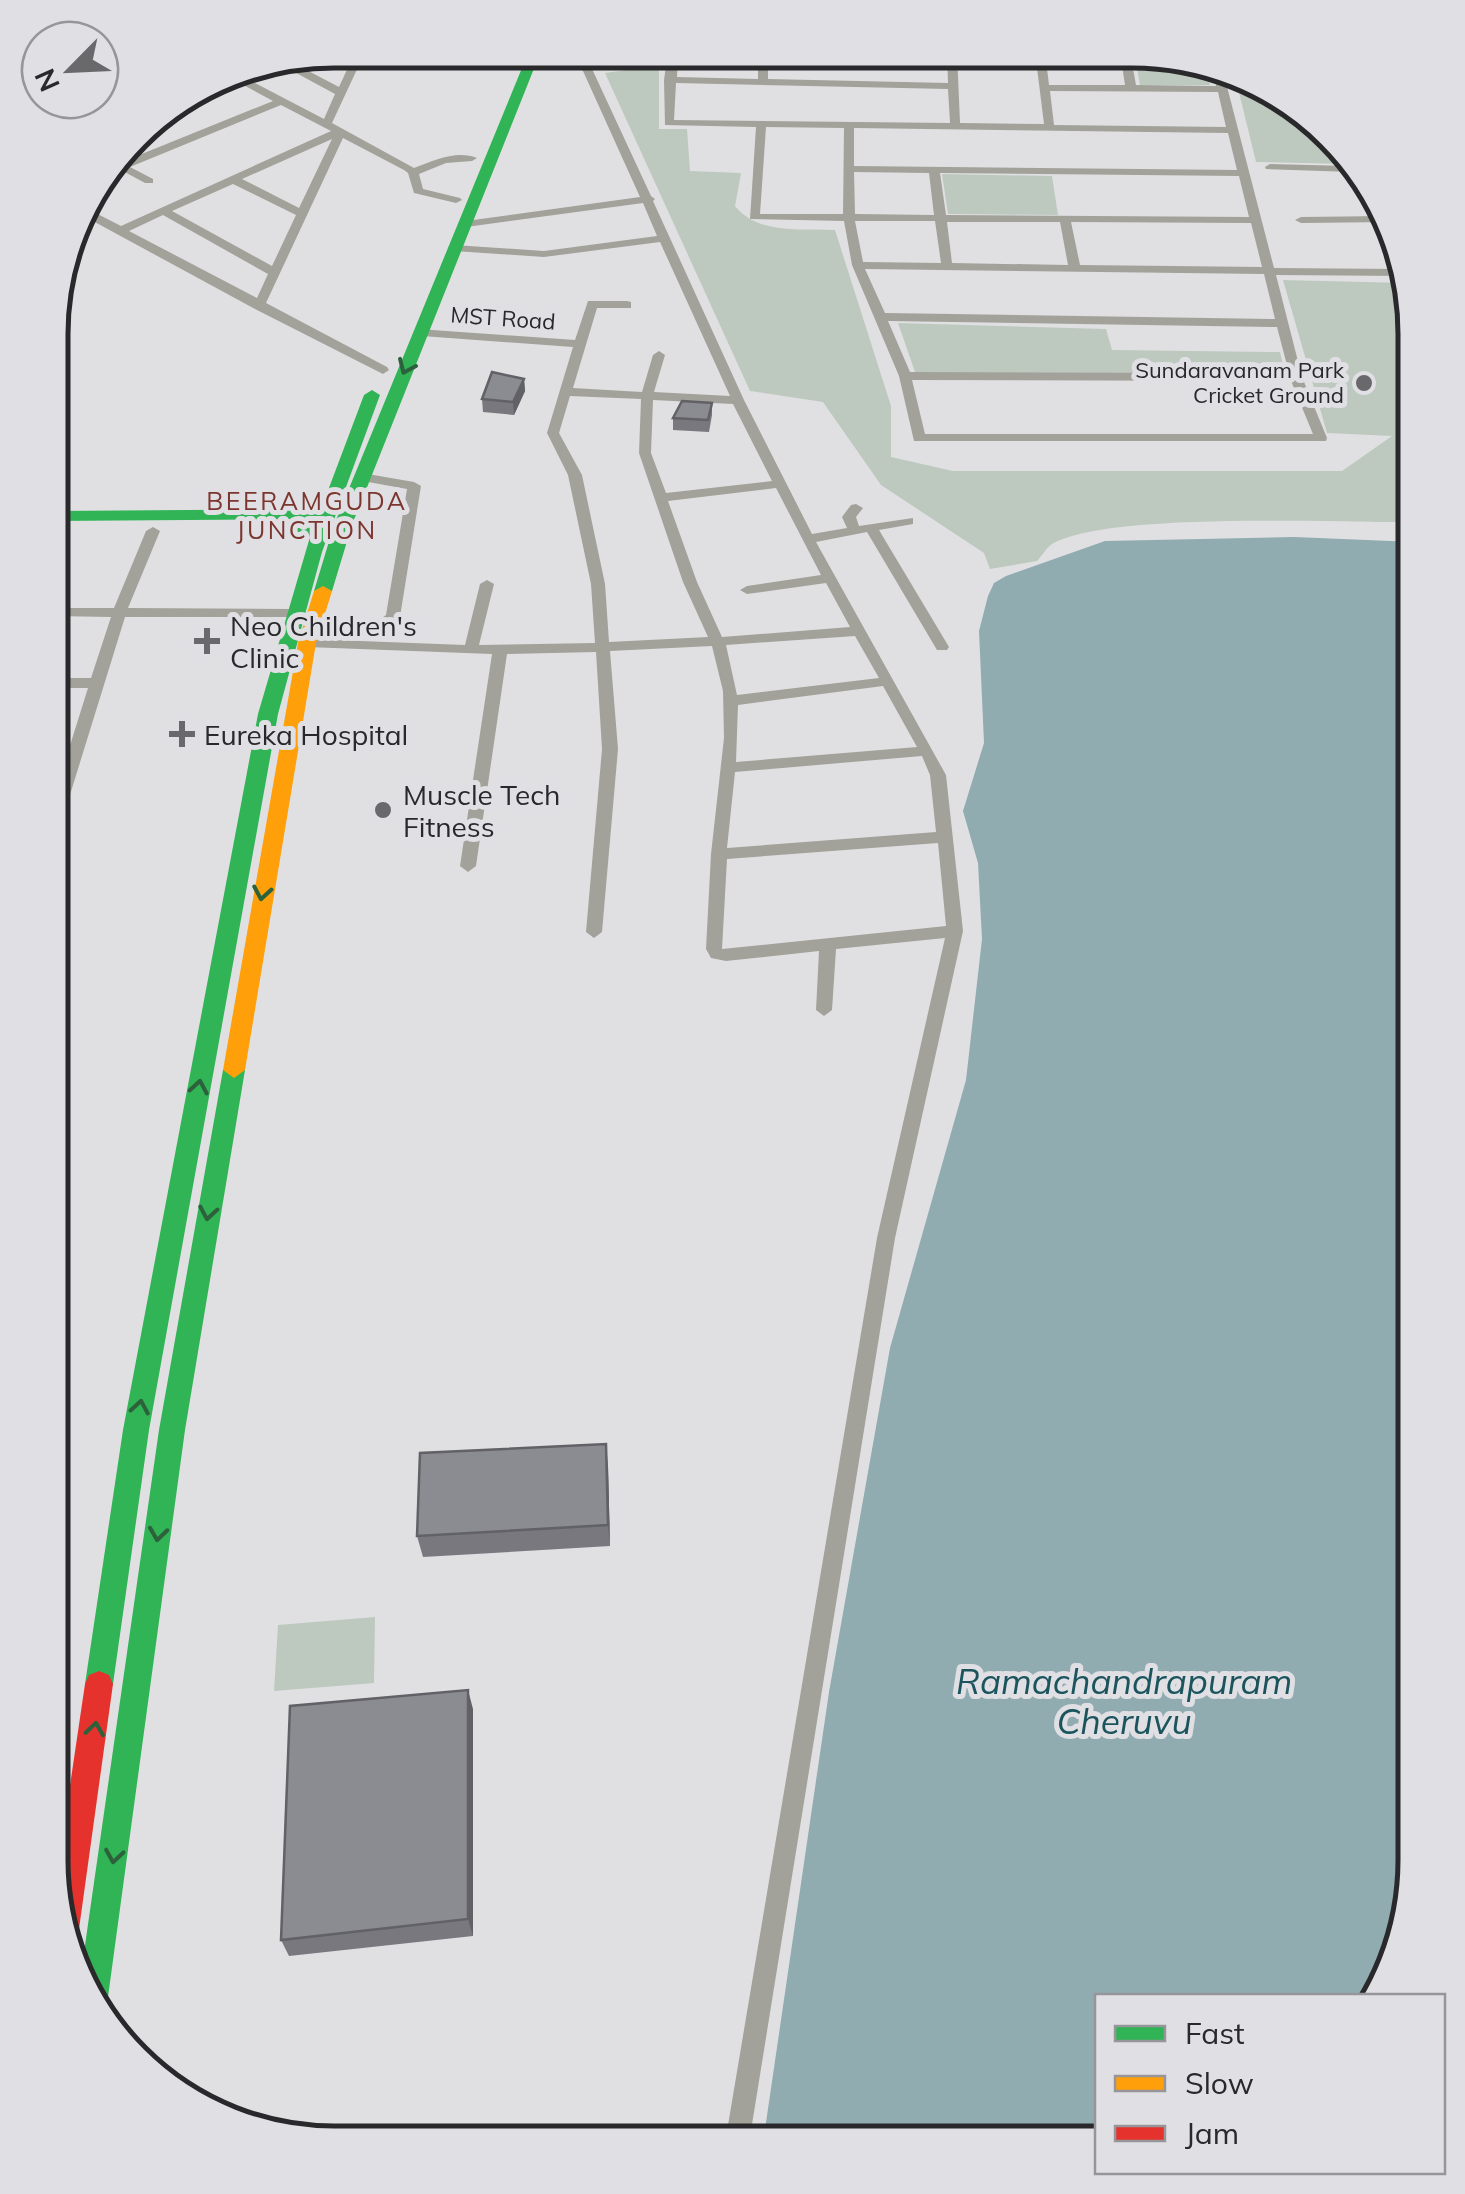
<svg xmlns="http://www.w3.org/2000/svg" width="1465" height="2194" font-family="Mulish,sans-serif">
	<rect width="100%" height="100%" fill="#e0e0e3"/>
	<path fill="#bdc9bf" d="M644 51H659V129H687L690 171 741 173 735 206C758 235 801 228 835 230L891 406V457L953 471H1342L1392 436 1327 433 1283 280 1405 283 1415 334V522C1340 523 1109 511 1052 544 1046 548 1042 556 1037 561L990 569 984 553 881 485 823 402 750 391 605 73 648 67Z
		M1134 52 1169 53 1207 68 1210 85H1140Z
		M1236 80 1304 108 1346 164 1256 162Z
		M942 174 1052 176 1058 215 948 214Z
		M898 323 1106 329 1112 350 1280 352 1285 373 915 372Z
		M375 1617 374 1683 274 1691 278 1625Z"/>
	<path fill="#90acb1" d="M1294 537 1415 542 1414 1880 1370 1996H1098L1097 2144 763 2143 829 1692 890 1348 966 1080 982 939 978 863 963 811 984 743 979 631 988 596 994 583 1006 576 1105 541Z"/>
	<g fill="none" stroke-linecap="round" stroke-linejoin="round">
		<path fill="#a2a29a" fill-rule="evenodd" d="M356 50H366L332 123 414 168C435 160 457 150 477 158L472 161 446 163 419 174 423 189 460 198 462 200 456 203 414 193 408 173 404 170 343 138 266 303 387 367 389 370 383 374 255 309 80 214 83 207 86 208 121 226 331 131 281 105 130 167 153 179V183H145L121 170 100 177 107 168 117 164 273 101 225 75 232 71 324 119 335 94 287 68 280 59 290 57 295 64 339 87ZM332 139 299 208 242 179ZM233 184 296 215 272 266 172 211ZM163 215 268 274 257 298 129 231Z
			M530 51 566 53 580 61 578 51H588L593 71 651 196 655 199 653 201 744 400 812 534 847 528 842 517 851 505 856 504 863 508 856 517 859 526 913 518V524L879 530 949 647 947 650H937L867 532 816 542 946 775 963 931 895 1238 749 2143H725L877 1238 945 938 836 949 832 1010 824 1016 816 1010 819 951 726 961 711 958 706 949 711 854 724 738 723 691 712 646 610 651 618 749 602 932 594 938 586 932 602 749 596 652 507 654 476 866 468 872 460 866 492 654 307 647 300 643 307 639 465 645 480 584 487 580 494 584 479 645 595 643 591 584 568 475 547 433 573 347 422 336 418 335V329L575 340 588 301H627L631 302V308H597L573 388 642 392 653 355 659 351 665 355 654 392 730 396 660 242 544 257 454 251 448 248 454 245 544 251 657 236 643 203 466 227 460 224 466 221 640 197 583 71 563 59 534 56 530 55ZM570 396 641 399 639 453 683 582 708 637 609 642 605 584 582 475 559 433ZM653 400 733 404 772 481 666 493 651 453ZM776 488 821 575 747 586 740 590 747 594 826 583 850 627 722 637 697 582 668 501ZM855 636 879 678 737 695 726 645ZM883 686 917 747 736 762 738 705ZM922 756 930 775 936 832 727 848 735 772ZM938 843 946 926 722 949 727 859Z
			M668 51H678L677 77 758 79V51H768V79L948 83 947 52H957L960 123 1044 124 1035 52H1045L1049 85H1125L1120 52H1130L1136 85 1216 86 1214 71 1224 75 1274 268 1402 269 1404 276 1276 275 1302 377 1327 438 1326 441H914L899 376 852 265 844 221 750 219 756 127 665 125 664 80ZM676 83 948 89 950 123 674 120ZM1050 91 1218 92 1226 127 1054 125ZM766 127 844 128 843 214H760ZM854 128 1228 133 1237 170 854 166ZM854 172 929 173 934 215 855 214ZM940 173 1239 176 1249 217 946 215ZM855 221H935L941 263 863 262ZM947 222H1060L1068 265 952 263ZM1071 222 1251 223 1262 267 1080 265ZM865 269 1264 274 1275 319 885 313ZM888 321 1277 327 1289 373 910 372ZM912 380 1291 381 1313 434H925Z
			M1270 164 1348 166 1352 172 1266 169 1265 167Z
			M1386 216 1391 222 1301 223 1295 220 1301 217Z
			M362 473 414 482 421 486 400 617 379 630 306 631 304 628 311 624 376 622 386 615 407 489 357 480V474Z
			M153 527 160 531 128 608 291 609 298 613 291 617H125L60 827 52 832V803L88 688H52V678H91L111 617 52 616V608H114L146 531Z"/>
		<path fill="#30b455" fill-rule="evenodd" d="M529 51H541L352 525 332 591 323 596 317 595 314 591 334 525Z
			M372 390 380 395 322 552 278 714 149 1430 113 1684 109 1693 99 1697 89 1693 85 1684 123 1430 258 714 310 537 262 536 253 531 262 526 314 527 317 519 52 521V511L321 509 364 395Z
			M234 1062 245 1070 185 1430 108 1997 102 2009 80 1980 159 1430 223 1070Z"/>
		<path fill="#ff9f0a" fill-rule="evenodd" d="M323 586 332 591 316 643 245 1070 234 1078 223 1070 298 643 314 591Z"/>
		<path fill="#e5322d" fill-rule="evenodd" d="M99 1671 109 1675 113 1684 79 1929 75 1940 67 1943 55 1887 85 1684 89 1675Z"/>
	</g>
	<path fill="#78787e" d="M524 379 525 391 514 415 483 412 482 399Z
		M712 403V415L709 432 673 430V418Z
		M608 1466 610 1546 423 1557 417 1536Z
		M473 1709V1936L289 1956 281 1940Z"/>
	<path fill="#616166" d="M524 379 525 391 514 415 513 402Z
		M606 1444 608 1466 610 1546 608 1525Z
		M468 1690 473 1709V1936L468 1919Z"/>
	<path fill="#8b8b92" stroke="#616166" stroke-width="2.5" d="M492 372 524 379 513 402 482 399Z
		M682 401 712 403 708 420 673 418Z
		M606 1444 608 1525 417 1536 420 1453Z
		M468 1690V1919L281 1940 290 1706Z"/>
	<defs><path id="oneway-chevron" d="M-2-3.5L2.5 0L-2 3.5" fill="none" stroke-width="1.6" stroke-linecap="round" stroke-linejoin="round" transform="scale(2.5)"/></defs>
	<g stroke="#2c613c">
		<use href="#oneway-chevron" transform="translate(406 367) rotate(114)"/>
		<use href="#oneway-chevron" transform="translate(262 893) rotate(100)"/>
		<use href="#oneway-chevron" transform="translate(199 1087) rotate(-80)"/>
		<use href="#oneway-chevron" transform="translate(208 1213) rotate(100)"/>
		<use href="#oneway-chevron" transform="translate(140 1407) rotate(-80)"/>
		<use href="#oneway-chevron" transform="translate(158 1534) rotate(98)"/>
		<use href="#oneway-chevron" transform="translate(95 1729) rotate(-82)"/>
		<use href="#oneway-chevron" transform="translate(114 1856) rotate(99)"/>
	</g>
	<g fill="#69696b" stroke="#dfdfe4" stroke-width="4">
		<circle cx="1364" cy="383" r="10"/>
		<path d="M202 626h10v10h10v10h-10v10h-10v-10h-10v-10h10z"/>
		<path d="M177 719h10v10h10v10h-10v10h-10v-10h-10v-10h10z"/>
		<circle cx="383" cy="810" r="10"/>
	</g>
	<g text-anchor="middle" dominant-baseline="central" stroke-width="10" stroke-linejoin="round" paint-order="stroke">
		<g font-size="22" fill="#29292b" stroke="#dfdfe4">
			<text transform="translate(503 318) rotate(4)">MST Road</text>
		</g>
		<g font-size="22" fill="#29292b" stroke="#dfdfe4" text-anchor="end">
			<text x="1344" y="370">Sundaravanam Park<tspan x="1344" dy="25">Cricket Ground</tspan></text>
		</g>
		<g font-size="25" letter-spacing="2.5" fill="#7c362e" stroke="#dfdfe4">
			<text x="307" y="500">BEERAMGUDA<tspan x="307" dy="29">JUNCTION</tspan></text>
		</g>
		<g font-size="28" fill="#29292b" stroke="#dfdfe4" text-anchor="start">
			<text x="230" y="625">Neo Children's<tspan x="230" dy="32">Clinic</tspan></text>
			<text x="204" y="734">Eureka Hospital</text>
			<text x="403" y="794">Muscle Tech<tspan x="403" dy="32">Fitness</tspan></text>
		</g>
		<g font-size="35" font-style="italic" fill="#1b545c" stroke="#dfdfe4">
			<text x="1124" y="1681">Ramachandrapuram<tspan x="1124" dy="40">Cheruvu</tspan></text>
		</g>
	</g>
	<path d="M0 0H1465V2194H0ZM334 68H1132A266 266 0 0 1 1398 334V1860A266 266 0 0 1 1132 2126H334A266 266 0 0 1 68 1860V334A266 266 0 0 1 334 68Z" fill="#dfdfe4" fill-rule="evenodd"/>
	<path fill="none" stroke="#29292b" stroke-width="5" d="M334 68H1132A266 266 0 0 1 1398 334V1860A266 266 0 0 1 1132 2126H334A266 266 0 0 1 68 1860V334A266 266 0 0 1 334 68Z"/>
	<rect x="1095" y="1994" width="350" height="180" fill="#dfdfe4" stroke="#96969a" stroke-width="2.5"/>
	<rect x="1115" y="2026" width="50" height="15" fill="#30b455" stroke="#96969a" stroke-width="2.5"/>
	<text x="1185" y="2044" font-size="30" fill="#29292b">Fast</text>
	<rect x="1115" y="2076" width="50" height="15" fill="#ff9f0a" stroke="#96969a" stroke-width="2.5"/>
	<text x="1185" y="2094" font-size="30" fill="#29292b">Slow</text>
	<rect x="1115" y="2126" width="50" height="15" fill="#e5322d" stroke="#96969a" stroke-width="2.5"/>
	<text x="1185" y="2144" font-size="30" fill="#29292b">Jam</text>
	<g transform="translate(70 70) rotate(246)"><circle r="48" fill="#dfdfe4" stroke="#96969a" stroke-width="2.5"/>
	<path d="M0-8L18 38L0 25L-18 38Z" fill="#69696b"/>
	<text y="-15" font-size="28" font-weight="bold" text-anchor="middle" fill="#29292b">N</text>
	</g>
</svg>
